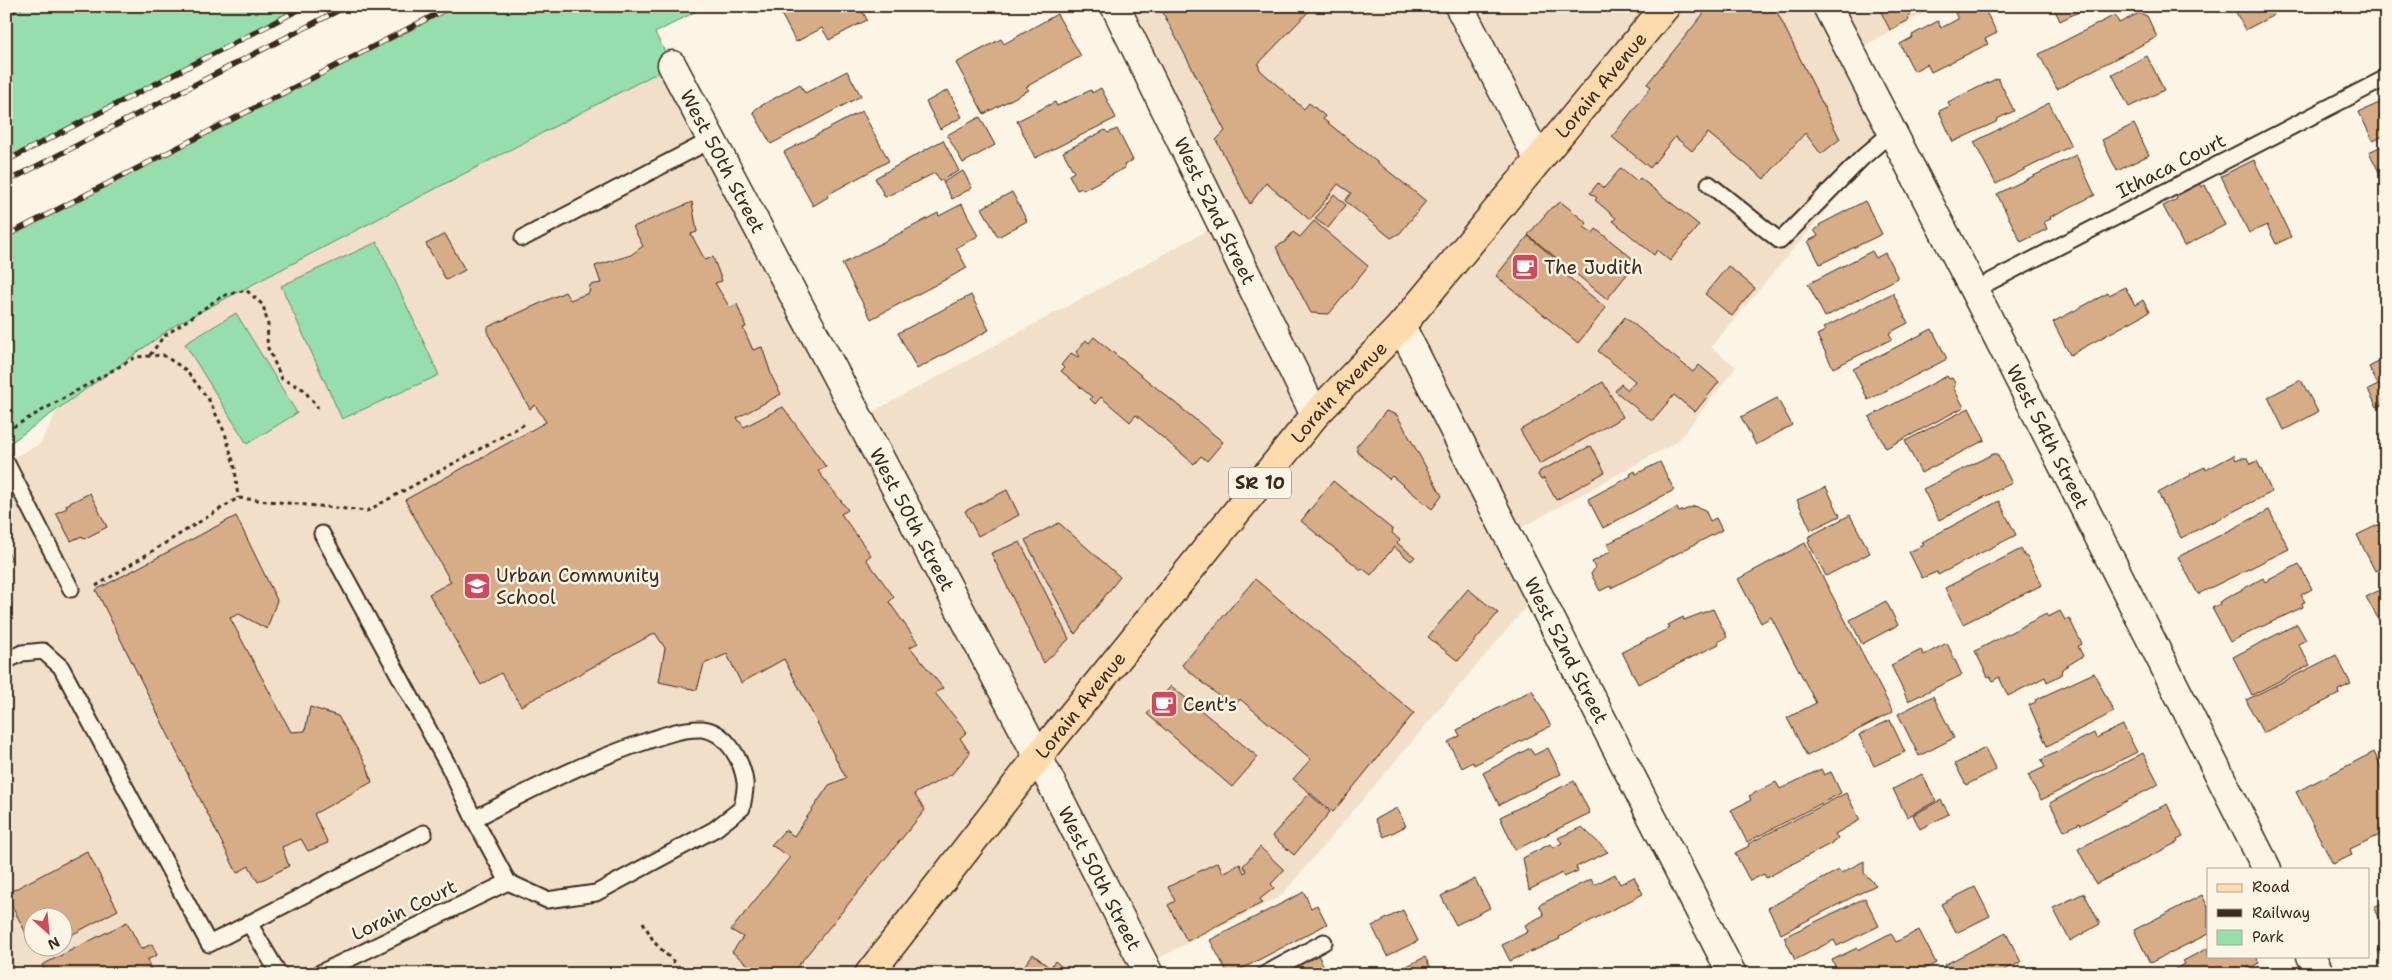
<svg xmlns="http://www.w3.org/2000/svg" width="2392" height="980" font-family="'Shantell Sans',sans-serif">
	<rect width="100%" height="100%" fill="#fcf5e5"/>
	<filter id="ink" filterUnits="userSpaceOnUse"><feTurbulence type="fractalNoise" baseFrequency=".02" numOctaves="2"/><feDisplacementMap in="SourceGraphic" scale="10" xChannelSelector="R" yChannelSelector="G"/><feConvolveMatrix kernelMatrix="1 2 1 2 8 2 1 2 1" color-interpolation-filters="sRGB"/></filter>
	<g filter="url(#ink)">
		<path fill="#f1dfc9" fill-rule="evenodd" d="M1115 6H1937L1851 53 1892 132 1711 347 1736 367 1678 441 1508 535 1538 593 1281 896 1145 965 1149 974H6V461L40 444 70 385 99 358 672 65 859 419 1221 223ZM32 918H62V948H32Z"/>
		<path fill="#97dead" stroke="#698466" d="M6 6H306L6 161Z
			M452 6H706L655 33 672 65 177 324 6 446V236Z
			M377 242 439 375 342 419 281 286Z
			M236 313 297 413 247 444 185 344Z"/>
		<path fill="#d7ad88" stroke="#3b2a1e" d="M787 6H860L867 20 829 40 822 28 796 42 779 10Z
			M1163 6H1314L1258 64 1260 70 1304 109 1309 103 1325 116 1323 119 1426 201 1400 233 1391 238 1345 201 1351 193 1338 184 1310 220 1266 183 1250 204 1216 140 1225 131 1161 9Z
			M1717 6H1774L1840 139 1821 154 1805 133 1764 179 1708 133 1692 151 1675 137 1650 168 1612 137 1651 87 1647 84 1708 8 1713 11Z
			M1878 6H1917L1908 17 1909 20 1890 30Z
			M1968 6H1983L1997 33 1985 39 1988 44 1931 72 1927 64 1914 71 1900 44 1913 37 1912 35 1938 21 1941 28 1958 19 1955 13Z
			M2053 6H2091L2060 21Z
			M2247 6H2270L2274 15 2245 30 2236 12Z
			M2139 13 2147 16 2157 37 2057 89 2039 54 2115 15 2119 23Z
			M1057 14 1081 56 1026 87 1029 90 984 114 956 63 1001 39 1004 44Z
			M2147 56 2164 90 2129 107 2112 74Z
			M847 71 861 96 771 144 753 112 757 108 800 84 805 93Z
			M1998 78 2014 111 1997 119 1998 121 1953 142 1939 111 1950 106 1948 102Z
			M1101 88 1116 118 1035 158 1017 121 1055 102 1057 106 1091 90 1092 93Z
			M948 90 962 117 940 129 926 102Z
			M2386 100V135L2373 141 2359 112Z
			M2049 103 2071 146 1996 184 1974 142Z
			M862 111 889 161 827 195 828 197 813 206 784 152Z
			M980 117 995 145 963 163 947 135Z
			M2134 124 2149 155 2117 171 2102 140Z
			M1117 129 1133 160 1124 165 1125 168 1083 190 1082 188 1077 190 1069 175 1074 172 1063 152 1105 130 1108 133Z
			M943 140 959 171 940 181 935 173 885 197 875 178Z
			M2386 144V168L2379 172 2369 152Z
			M2076 155 2095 195 2050 217 2051 219 2044 222 2047 229 2021 242 1997 194Z
			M2254 160 2291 237 2276 244 2267 225 2249 233 2221 176Z
			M1621 168 1637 181 1640 178 1699 225 1670 261 1657 250 1654 255 1613 221 1616 218 1595 200 1597 198 1590 193 1598 183 1604 188Z
			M963 171 972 188 952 199 943 182Z
			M2199 183 2201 187 2205 185 2225 225 2184 246 2163 206 2177 199 2176 195Z
			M1012 192 1027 221 998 237 982 208Z
			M1334 194 1346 205 1328 228 1315 219Z
			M1865 201 1882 234 1820 264 1808 241 1818 236 1814 230 1820 227 1819 225Z
			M692 202 697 232 691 234 705 260 713 257 722 281 715 283 730 308 737 304 746 327 743 328 753 350 762 347 772 377 781 394 737 418 744 427 783 407 826 467 818 471 848 510 841 514 871 555 866 559 894 597 889 602 918 643 910 647 943 688 935 693 967 732 960 738 970 753 952 774 914 794 925 810 792 973 781 968 777 974H760L732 952 743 937 731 930 790 857 771 845 785 830 794 836 829 785 846 778 784 659 741 683 727 654 704 664 697 690 659 682 665 648 655 633 521 706 501 673 481 685 429 594 451 582 405 500 546 422 535 405 530 409 488 334V327L565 292 570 300 589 293 590 285 601 283 595 266 631 255 643 246 633 227Z
			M1561 202 1587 223 1584 227 1593 233 1596 229 1637 262 1607 299 1528 235 1551 208Z
			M962 204 978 236 956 248 967 268 871 319 842 264 938 213 939 216Z
			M1314 221 1368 266 1329 314 1311 313 1276 247 1285 242 1293 232 1300 237Z
			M445 234 465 270 446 280 426 244Z
			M1528 236 1569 270 1566 275 1606 308 1578 343 1496 276Z
			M1872 251 1876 258 1885 253 1898 278 1825 317 1808 284Z
			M1728 266 1755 288 1732 316 1705 294Z
			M2125 287 2135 305 2143 300 2149 312 2070 355 2053 322 2108 293 2109 295Z
			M1893 293 1908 323 1889 333 1892 339 1833 368 1817 335 1825 331 1823 328Z
			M971 295 989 330 917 369 898 333Z
			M1625 317 1693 372 1699 365 1719 382 1695 412 1674 395 1652 421 1615 391 1621 384 1628 390 1635 381 1598 351Z
			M1932 329 1947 359 1868 400 1853 369Z
			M1094 337 1223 442 1207 461 1201 456 1194 464 1136 415 1130 422 1101 397 1095 404 1090 399 1092 397 1061 371 1064 368 1061 365 1071 353 1078 357 1079 356 1076 352 1086 340 1089 343Z
			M2386 358V403L2377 407 2368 390 2378 385 2369 367Z
			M1947 376 1949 379 1952 378 1956 385 1953 387 1964 407 1886 448 1869 417Z
			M2301 380 2318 412 2284 430 2268 397Z
			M1603 382 1623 417 1540 464 1520 430Z
			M1777 398 1792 425 1756 445 1741 417Z
			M1969 408 1985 440 1921 473 1905 441Z
			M1386 411 1397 415 1442 496 1432 509 1392 476 1389 479 1356 451 1358 448 1356 447Z
			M1591 446 1605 472 1556 500 1544 478 1541 480 1538 475 1540 471Z
			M1993 454H1997L2012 483 1939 520 1923 489Z
			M2234 455 2236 460 2240 458H2248L2251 464 2257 461 2272 492 2181 538 2158 493 2191 475 2190 474 2205 467 2206 470Z
			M1660 462 1674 490 1603 528 1588 499 1631 476 1630 474 1635 471 1636 474Z
			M1333 481 1393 530 1392 533 1400 540 1397 543 1415 557 1411 561 1394 547 1371 575 1362 568 1361 570 1301 521Z
			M1826 487 1840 516 1811 530 1797 500Z
			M1007 490 1019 515 978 536 965 511Z
			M90 493 107 527 84 539 82 536 71 541 56 513 67 508 66 505Z
			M1999 501 2016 535 1938 575 1937 572 1922 578 1909 552 1924 545 1922 542Z
			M1695 506 1705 510 1710 521 1716 518 1722 530 1611 588 1610 586 1600 591 1591 574 1595 568 1592 562 1611 551 1607 544 1677 508 1679 512Z
			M2269 510 2289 549 2198 594 2178 557Z
			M1850 515 1870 553 1826 576 1808 542 1810 541 1808 537Z
			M236 516 277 600 267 629 239 614 230 618 291 732 305 731 310 707 338 716 367 766 372 782 314 814 328 843 308 851 301 839 282 847 289 866 258 882 249 866 237 873 96 590Z
			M2386 521V565L2375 571 2357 535Z
			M1059 523 1120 577 1075 634 1025 540Z
			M1020 542 1069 639 1044 663 991 553Z
			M1805 543 1893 712 1807 756 1787 718 1816 703 1771 617 1761 623 1738 579Z
			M6 549 12 559 6 563Z
			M2021 549 2025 557 2027 556 2042 585 1963 624 1945 588Z
			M2299 564 2312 589 2301 595 2305 602 2302 603 2303 607 2230 642 2212 608 2220 604 2219 602 2263 578 2265 582Z
			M1255 579 1414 713 1333 812 1293 779 1311 759 1240 699 1233 708 1182 665Z
			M2386 587V628L2384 629 2366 597Z
			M1468 589 1498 613 1458 661 1428 637Z
			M1886 601 1898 625 1862 644 1850 620Z
			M1713 609 1727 637 1718 642 1719 644 1638 684 1622 652 1670 628 1668 625 1683 617 1684 620Z
			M2060 611 2065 620 2069 618 2082 644 2078 646 2083 656 2062 669 2061 675 2047 682 2045 677 2008 696 1999 677 1993 681 1990 676 1988 677 1975 651 2046 614 2048 617Z
			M2297 624 2306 640 2298 644 2310 665 2252 695 2233 657Z
			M1947 643 1962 675 1908 701 1891 665 1921 650 1924 655Z
			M2336 655 2351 684 2338 690 2339 694 2263 733 2246 700Z
			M2094 673 2114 712 2047 746 2029 705 2036 702 2035 700Z
			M1171 686 1258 757 1232 787 1147 714Z
			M1532 690 1551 726 1474 765 1473 762 1462 768 1448 742 1460 736 1457 730Z
			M1933 696 1954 738 1919 756 1898 714Z
			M1890 720 1905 752 1874 766 1859 735Z
			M2123 725 2137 752 2041 800 2028 775 2045 767 2041 760 2094 733 2096 738Z
			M1530 748 1534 755 1548 748 1561 774 1499 805 1483 773Z
			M1985 748 1996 770 1966 785 1955 764Z
			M2374 752 2383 771 2386 770V832L2350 849 2352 855 2333 864 2296 792Z
			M2143 753 2159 784 2081 825 2080 823 2064 831 2050 803Z
			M1821 769 1824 775 1831 772 1841 793 1747 842 1731 810 1751 800 1749 796 1776 782 1780 789Z
			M1922 774 1936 801 1907 817 1893 789Z
			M1574 781 1590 813 1515 850 1500 817Z
			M1846 793 1860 820 1835 834 1838 838 1832 842V843L1766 878 1764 874 1750 881 1735 853 1749 846 1748 844Z
			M1309 794 1330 812 1294 855 1272 836Z
			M1941 800 1949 814 1920 829 1913 815Z
			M2167 804 2183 837 2177 840 2178 842 2096 884 2078 849Z
			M1397 808 1406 826 1384 837 1375 819Z
			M1582 827 1608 852 1576 867 1578 871 1564 877 1562 873 1529 890 1523 858 1550 844 1553 848 1562 843 1558 838Z
			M1260 847 1284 870 1271 884 1274 888 1260 899 1262 903 1187 941 1168 905 1175 901 1168 887 1218 862 1223 873 1240 864 1244 873 1247 871 1243 866Z
			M87 851 118 910 62 940V918H32V945L6 894Z
			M1864 861V873L1876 885 1781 934 1768 908 1839 870 1841 873Z
			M1615 874 1620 884 1634 877 1643 894 1559 937 1560 939 1510 961 1502 945 1528 932 1525 925 1544 915 1539 905 1591 879 1594 885Z
			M1475 879 1490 908 1456 925 1441 896Z
			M1975 887 1990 916 1956 933 1941 904Z
			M1304 892 1311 908 1317 905 1327 924 1232 974H1228L1210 940Z
			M2084 893 2100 924 2070 941 2053 908Z
			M2202 895 2208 907V934L2150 963 2134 930Z
			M1865 898 1879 926 1837 946 1834 940 1795 960 1784 937Z
			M2386 901V931L2374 907Z
			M1403 910 1418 941 1387 956 1372 926Z
			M127 922 141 949 152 944 157 955 147 960 153 974H46L42 965Z
			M1919 930 1936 963 1916 974H1832L1830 971 1836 968 1832 960 1857 948 1858 950 1891 933 1896 942Z
			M2006 933 2021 962 1997 974H1949L1944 965Z
			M2386 946V964L2378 950Z
			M34 948H49L37 954Z
			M2208 948V956H2256L2259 963 2237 974H2166L2185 964 2183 961Z
			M1033 954 1050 968 1055 961 1070 974H1018Z
			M1318 955 1328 974H1281Z
			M1425 957 1434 974H1395V972Z
			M2251 968 2254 974H2241Z"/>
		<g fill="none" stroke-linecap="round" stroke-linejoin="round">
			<g stroke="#3b2a1e" stroke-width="19">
				<path id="lane" d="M1709 184 1780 241 1862 158 1892 132
					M523 238 711 140
					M1974 290 2386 78
					M6 462 71 589
					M322 534 449 767 474 819 508 882 547 900 596 893 715 829 742 808C743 800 746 790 745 782 742 760 726 731 702 729 684 728 664 735 647 741 586 761 530 790 474 819
					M6 661 22 653 43 651 61 667 209 944 424 833
					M249 923 279 974
					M318 974 508 882
					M1265 974 1324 942"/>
			</g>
			<g stroke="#3b2a1e" stroke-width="31">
				<g id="street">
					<path id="s1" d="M1115 6 1315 415"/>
					<path d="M1459 6 1538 159"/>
					<path id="s2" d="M1827 6 1974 290 2267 869"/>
					<path id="s3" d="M672 65 1038 757 1149 974"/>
					<path id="s4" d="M1401 326 1732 974"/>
					<path d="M2311 956 2320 974"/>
				</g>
			</g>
			<g stroke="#3b2a1e" stroke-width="31">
				<g id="primary">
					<path id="s5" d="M869 974 1038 757 1315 415 1401 326 1666 6"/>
				</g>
			</g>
			<path stroke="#3b2a1e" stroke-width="3" stroke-dasharray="4 4" stroke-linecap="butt" d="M6 17 24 6
				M150 355 163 337 222 296 246 290 263 305 268 325 267 346 282 379 303 389 318 408
				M6 431 136 357 163 355 186 370 209 400 225 433 235 468 238 498
				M96 586 238 498 367 511 525 424
				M643 922 654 942 686 974"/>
			<use href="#lane" stroke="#fcf5e5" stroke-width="15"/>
			<use href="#street" stroke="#fcf5e5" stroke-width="28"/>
			<use href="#primary" stroke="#fedbac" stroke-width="28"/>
			<g stroke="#3b2a1e" stroke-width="5.5">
				<path id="rail" d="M6 161 306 6
					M6 182 347 6
					M6 236 452 6"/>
			</g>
			<use href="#rail" stroke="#fcf5e5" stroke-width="4" stroke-dasharray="11" stroke-linecap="butt"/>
		</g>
	</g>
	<defs>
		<g id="cafe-square" transform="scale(1.4375)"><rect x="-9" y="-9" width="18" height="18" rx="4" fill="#d1495b" stroke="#fcf5e5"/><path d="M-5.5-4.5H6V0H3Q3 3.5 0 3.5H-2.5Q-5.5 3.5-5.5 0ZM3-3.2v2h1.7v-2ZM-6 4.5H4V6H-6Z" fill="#fff"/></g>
		<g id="school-square" transform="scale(1.4375)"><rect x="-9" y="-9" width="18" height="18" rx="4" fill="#d1495b" stroke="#fcf5e5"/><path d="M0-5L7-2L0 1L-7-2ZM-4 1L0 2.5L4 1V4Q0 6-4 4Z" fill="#fff"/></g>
	</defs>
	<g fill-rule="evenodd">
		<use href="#cafe-square" x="1525" y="267"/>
		<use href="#school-square" x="477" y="586"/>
		<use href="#cafe-square" x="1164" y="704"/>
	</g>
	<g text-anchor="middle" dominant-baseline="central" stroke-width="5" stroke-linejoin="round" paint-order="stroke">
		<rect fill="#fcf5e5" stroke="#75675a" stroke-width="1" x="1229" y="467.5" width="62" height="31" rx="4"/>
		<g font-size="18" font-weight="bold" fill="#3b2a1e">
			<text x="1260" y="483">SR 10</text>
		</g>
		<g font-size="19" fill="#3b2a1e" stroke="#fcf5e5">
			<text stroke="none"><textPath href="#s5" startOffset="1152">Lorain Avenue</textPath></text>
			<text stroke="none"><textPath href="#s3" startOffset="109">West 50th Street</textPath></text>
			<text transform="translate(2171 166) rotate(-27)">Ithaca Court</text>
			<text stroke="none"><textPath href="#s1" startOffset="228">West 52nd Street</textPath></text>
			<text stroke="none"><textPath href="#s5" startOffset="748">Lorain Avenue</textPath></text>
			<text stroke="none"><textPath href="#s2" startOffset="484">West 54th Street</textPath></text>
			<text stroke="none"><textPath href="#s3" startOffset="514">West 50th Street</textPath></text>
			<text stroke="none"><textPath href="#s4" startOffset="364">West 52nd Street</textPath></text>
			<text stroke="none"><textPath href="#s5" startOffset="342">Lorain Avenue</textPath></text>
			<text stroke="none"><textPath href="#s3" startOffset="919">West 50th Street</textPath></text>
			<text transform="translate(404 910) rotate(-26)">Lorain Court</text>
		</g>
		<g font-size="19" fill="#3b2a1e" stroke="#fcf5e5" text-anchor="start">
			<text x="1544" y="267">The Judith</text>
			<text x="496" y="575">Urban Community<tspan x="496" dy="22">School</tspan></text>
			<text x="1183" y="704">Cent's</text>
		</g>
	</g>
	<rect width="2392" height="980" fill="none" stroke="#fcf5e5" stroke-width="25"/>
	<rect x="12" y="12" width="2367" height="955" fill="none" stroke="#3b2a1e" stroke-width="2" filter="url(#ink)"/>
	<rect x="2207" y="868" width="162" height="90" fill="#fcf5e5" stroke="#afa495"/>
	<rect x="2217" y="884" width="25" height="8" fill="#fedbac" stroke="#afa495"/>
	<text x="2252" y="892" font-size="15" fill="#3b2a1e">Road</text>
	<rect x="2217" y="909" width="25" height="8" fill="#3b2a1e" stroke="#afa495"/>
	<text x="2252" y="918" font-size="15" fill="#3b2a1e">Railway</text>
	<rect x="2217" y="930" width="25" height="15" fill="#97dead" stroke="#afa495"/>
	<text x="2252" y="942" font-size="15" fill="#3b2a1e">Park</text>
	<g transform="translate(48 932) rotate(153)"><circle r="24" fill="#fcf5e5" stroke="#afa495"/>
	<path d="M0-4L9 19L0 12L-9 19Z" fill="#d1495b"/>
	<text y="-8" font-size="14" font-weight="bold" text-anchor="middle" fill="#3b2a1e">N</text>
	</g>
</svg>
